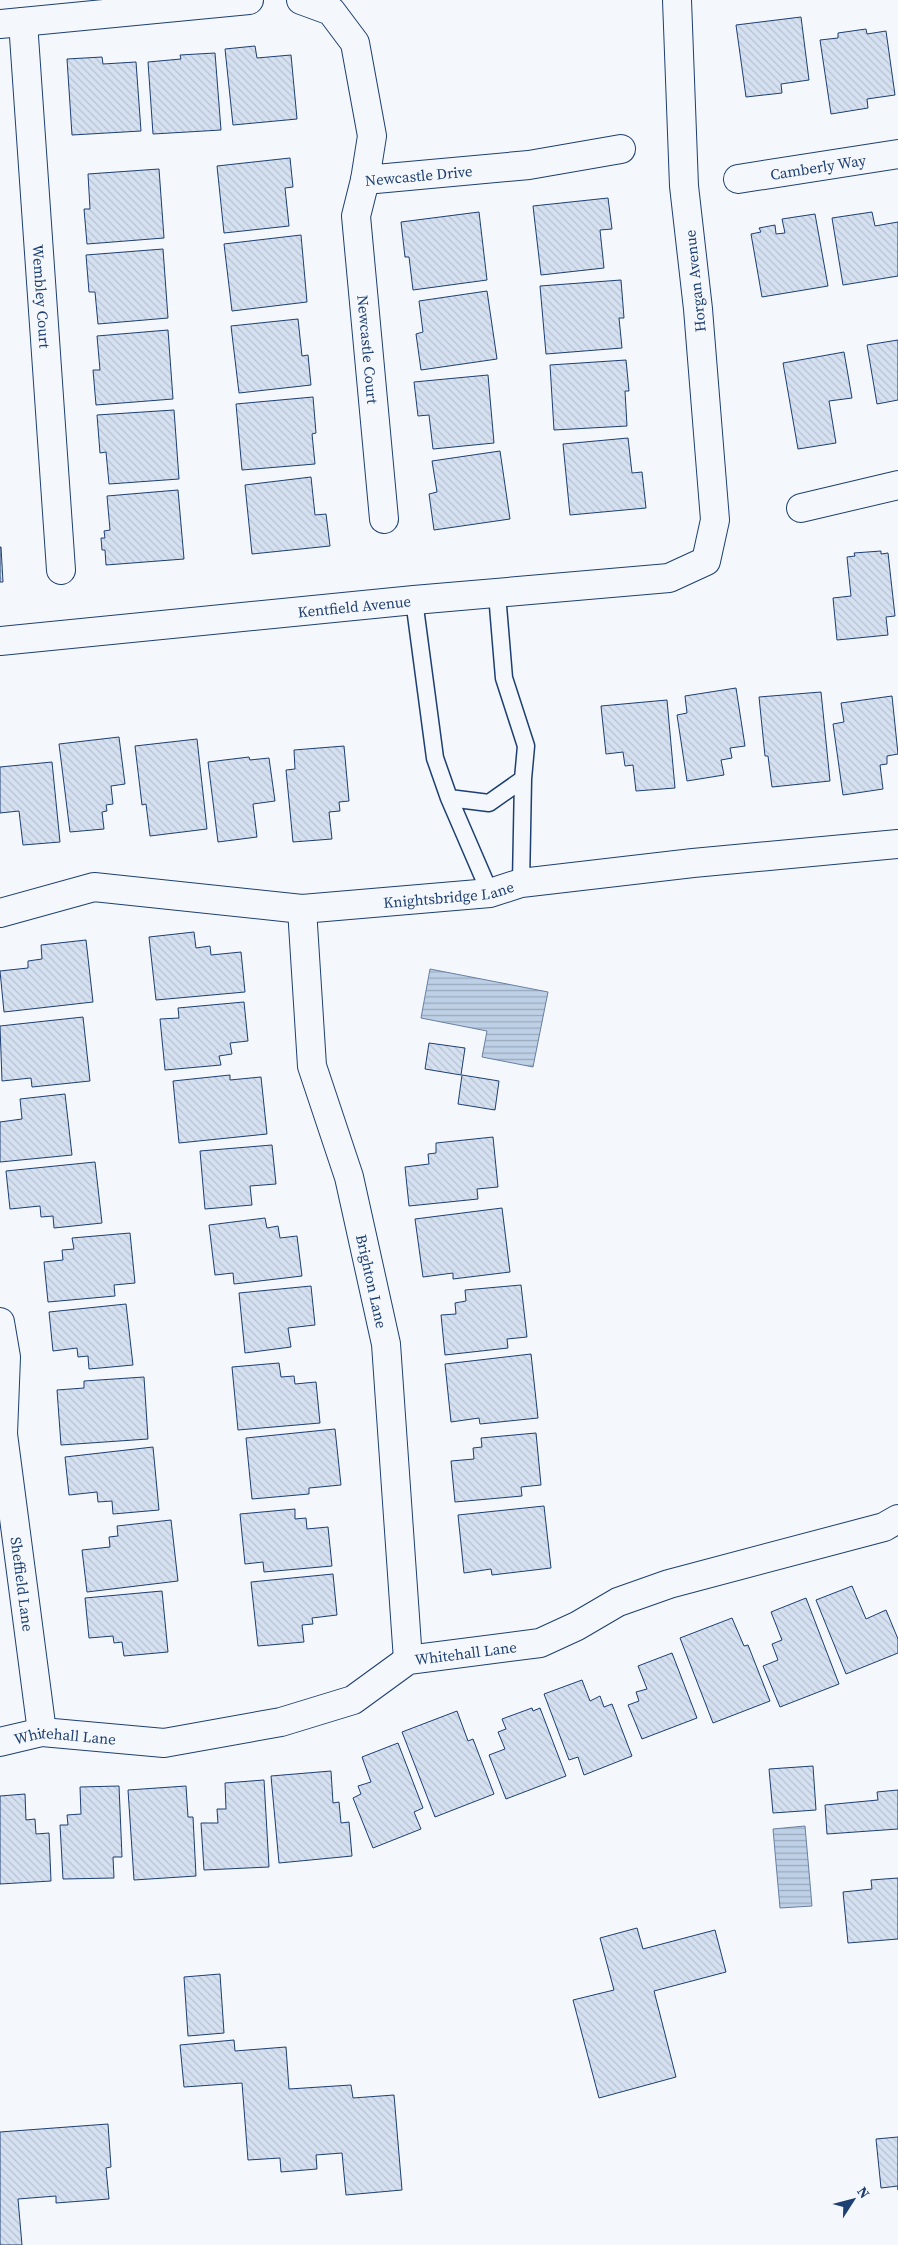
<svg xmlns="http://www.w3.org/2000/svg" width="898" height="2245" font-family="'Source Serif 4',serif">
	<defs>
		<pattern id="water-rules" width="6" height="5" patternUnits="userSpaceOnUse" patternTransform="scale(1.25)"><rect width="6" height="5" fill="#bed0e5"/><path d="M0 2.5h6" fill="none" stroke="#9aaabe"/></pattern>
		<pattern id="building-back-hatch" width="6" height="6" patternUnits="userSpaceOnUse" patternTransform="scale(1.25)"><rect width="6" height="6" fill="#d5e0f0"/><path d="M-1 5l2 2M0 0l6 6M5-1l2 2" fill="none" stroke="#b6c1d1"/></pattern>
	</defs>
	<rect width="100%" height="100%" fill="#f4f7fb"/>
	<path fill="url(#water-rules)" stroke="#687fa3" d="M430 969 548 992 533 1067 482 1057 487 1031 421 1018Z
		M805 1826 812 1906 780 1908 773 1829Z"/>
	<path fill="url(#building-back-hatch)" stroke="#1d3f73" d="M801 17 809 80 781 84 782 93 746 97 736 25Z
		M866 29 867 34 886 31 895 95 867 99 868 108 831 114 820 40 838 38V33Z
		M255 46 257 58 291 55 297 119 233 125 225 49Z
		M215 53 221 130 153 134 148 62 181 59 180 55Z
		M102 57 103 64 136 62 141 131 72 135 67 59Z
		M290 158 293 187 285 188 289 226 224 233 217 166Z
		M159 169 164 238 87 244 84 209H90L88 174Z
		M608 198 612 229 600 230 604 268 541 275 533 206Z
		M479 212 487 280 413 290 409 257H405L401 222Z
		M872 212 875 226 898 222V276L843 285 832 218Z
		M815 214 828 286 762 297 751 234 761 232 759 228 775 225 776 234 785 233 782 219Z
		M301 235 307 302 232 311 224 244Z
		M163 249 168 318 98 324 95 292H89L86 255Z
		M621 280 624 318H619L622 348 546 354 540 286Z
		M487 291 497 359 421 370 416 334 423 332 419 301Z
		M298 319 302 356 308 355 311 385 239 393 231 326Z
		M168 330 173 399 96 405 93 370H100L97 336Z
		M898 340V400L877 404 867 345Z
		M844 352 852 398 829 401 836 443 798 449 783 363Z
		M626 360 629 391H625L627 426 554 430 550 365Z
		M488 375 494 443 433 449 429 415 418 416 414 382Z
		M313 397 316 433 312 434 315 464 242 470 236 404Z
		M174 410 179 479 109 484 106 452 100 453 97 415Z
		M628 438 632 473 642 472 646 508 570 515 563 444Z
		M500 451 510 519 434 530 429 494 437 492 432 461Z
		M311 477 315 515 326 514 330 546 252 554 245 485Z
		M178 490 184 559 106 565 105 550H102L101 538H105L104 531 110 530 107 496Z
		M1 547 3 582H0V547Z
		M881 551V554L888 553 895 616 886 617 888 635 837 640 833 598 851 596 847 557 855 556 854 553Z
		M736 688 745 746 730 748 732 758 721 760 724 775 687 781 677 715 687 713 685 696Z
		M821 692 830 781 772 787 768 756H765L759 697Z
		M892 696 898 754 887 756V764L880 765 883 789 843 795 833 724 844 722 841 703Z
		M667 700 675 788 636 791 633 765 625 766 623 752 606 754 601 706Z
		M119 737 125 784 111 786 113 804 106 805 107 811 102 812 104 829 70 832 59 744Z
		M197 739 207 829 150 836 146 804 142 805 135 746Z
		M344 746 349 801 339 802 340 811 329 812 332 839 293 842 286 770 295 769 294 750Z
		M249 757 250 760 269 758 275 801 253 804 257 837 218 842 208 762Z
		M52 762 60 842 23 845 19 811 0 813V767Z
		M194 932 196 948 210 946 211 955 241 952 245 992 156 1000 149 937Z
		M86 940 93 1002 4 1012 0 971 28 968V961L42 959 41 945Z
		M244 1002 248 1041 230 1043 232 1054 219 1056 221 1065 165 1070 160 1019 179 1018 178 1008Z
		M83 1017 90 1081 32 1087 31 1078 2 1081 0 1026Z
		M429 1043 465 1048 461 1075 425 1069Z
		M230 1075V1080L261 1077 267 1134 179 1143 173 1081Z
		M462 1075 499 1081 495 1110 458 1104Z
		M65 1094 72 1155 0 1162V1122L22 1119 20 1099Z
		M493 1137 498 1187 477 1189 478 1199 409 1206 405 1167 429 1164 428 1154 436 1153V1143Z
		M272 1145 276 1184 250 1186 252 1205 205 1209 200 1151Z
		M95 1162 102 1223 54 1228 53 1216 41 1217 40 1206 10 1209 6 1171Z
		M502 1208 510 1272 453 1279V1273L423 1277 415 1219Z
		M265 1218 267 1228 278 1226 280 1238 297 1236 302 1276 234 1284 233 1273 215 1275 209 1225Z
		M130 1233 135 1283 114 1285 115 1296 48 1302 44 1262 63 1260 62 1250 74 1249 72 1238Z
		M521 1285 527 1337 507 1339 508 1348 445 1355 441 1315 456 1314 455 1303 466 1301 465 1290Z
		M311 1286 315 1325 288 1328 291 1347 245 1353 239 1293Z
		M126 1304 133 1365 89 1369 88 1356 78 1357 77 1348 53 1351 49 1312Z
		M531 1354 538 1418 480 1424 479 1418 451 1422 445 1364Z
		M279 1363 281 1377 294 1376 295 1384 316 1382 320 1423 238 1430 232 1367Z
		M144 1377 148 1439 61 1445 57 1390 84 1388V1381Z
		M335 1429 341 1485 309 1488V1494L252 1499 246 1438Z
		M536 1433 541 1485 521 1487 522 1496 455 1502 451 1461 474 1459 473 1448 482 1447 481 1438Z
		M153 1447 159 1510 113 1514 112 1501 98 1502 97 1492 69 1495 65 1457Z
		M544 1506 551 1568 492 1575 491 1569 464 1573 458 1515Z
		M295 1509V1519L306 1518 307 1529 328 1527 332 1566 264 1572 263 1562 245 1564 240 1514Z
		M171 1520 178 1581 87 1592 82 1550 110 1547 109 1537 118 1536 117 1526Z
		M333 1574 337 1615 312 1618 313 1624 302 1625 304 1642 258 1646 251 1582Z
		M852 1586 866 1619 886 1610 898 1639V1653L846 1674 816 1600Z
		M162 1591 168 1652 124 1656 122 1642 114 1643 113 1636 89 1638 85 1598Z
		M806 1598 839 1684 780 1707 763 1666 778 1660 772 1644 782 1640 771 1612Z
		M732 1618 744 1646 748 1645 770 1701 713 1723 680 1638Z
		M672 1653 697 1718 642 1739 628 1705 639 1701 636 1692 647 1689 638 1666Z
		M582 1680 590 1701 600 1696 604 1707 612 1704 632 1756 584 1775 578 1757 569 1760 544 1694Z
		M532 1708 533 1711 540 1708 566 1776 506 1799 489 1755 505 1749 498 1732 506 1729 502 1719Z
		M457 1711 468 1741 473 1739 494 1794 435 1817 402 1732Z
		M398 1743 423 1808 414 1812 421 1829 373 1848 353 1798 361 1794 358 1786 371 1782 362 1757Z
		M813 1766 816 1810 773 1813 769 1769Z
		M331 1771 333 1803 339 1802 341 1823 349 1822 352 1856 279 1863 271 1776Z
		M264 1780 269 1867 204 1870 201 1823H218L217 1809H226L225 1783Z
		M119 1786 122 1857H113L114 1878 63 1879 60 1825H68L67 1815 81 1814 80 1787Z
		M186 1786 188 1817H193L196 1876 134 1880 128 1790Z
		M898 1790V1829L827 1834 825 1805 878 1800 877 1792Z
		M25 1794 26 1820 35 1819 36 1834 49 1833 51 1881 0 1884V1796Z
		M898 1878V1939L848 1943 843 1892 872 1889 871 1880Z
		M637 1928 643 1949 715 1930 726 1972 654 1991 676 2077 599 2098 573 2000 614 1990 600 1938Z
		M220 1974 224 2033 188 2036 184 1977Z
		M234 2040 235 2051 286 2047 289 2089 351 2085 353 2098 394 2095 402 2190 346 2195 342 2153 316 2155 317 2169 281 2172 280 2158 248 2160 242 2083 184 2087 180 2045Z
		M108 2124 111 2167 106 2168 109 2199 56 2203V2196L18 2199 22 2245H0V2132Z
		M898 2137V2190V2186L881 2188 876 2139Z"/>
	<g fill="none" stroke-linecap="round" stroke-linejoin="round">
		<g stroke="#1d3f73" stroke-width="19">
			<path id="lane" d="M414 600 435 758 449 798 489 803 523 779 526 746 504 678 497 594
				M449 798 490 893
				M521 883 523 779"/>
		</g>
		<g stroke="#1d3f73" stroke-width="30">
			<g id="street">
				<path id="s1" d="M301 0 331 11 355 43 372 136 365 180 529 165 621 149"/>
				<path id="s2" d="M23 22 61 570"/>
				<path d="M0 24 249 0"/>
				<path id="s3" d="M738 179 898 154"/>
				<path id="s4" d="M365 180 356 216 384 519"/>
				<path d="M801 508 898 485"/>
				<path id="s5" d="M0 641 414 600 669 578 706 561 715 520 698 309 684 186 677 0"/>
				<path id="s6" d="M302 909 312 1066 349 1177 386 1344 408 1660"/>
				<path id="s7" d="M0 913 94 887 302 909 490 893 521 883 693 863 898 844"/>
				<path id="s8" d="M0 1322 6 1357 3 1434 42 1732"/>
				<path id="s9" d="M0 1742 42 1732 164 1743 281 1722 353 1700 408 1660 540 1643 577 1626 618 1602 669 1584 884 1527 898 1519"/>
			</g>
		</g>
		<use href="#lane" stroke="#f4f7fb" stroke-width="16"/>
		<use href="#street" stroke="#f4f7fb" stroke-width="28"/>
	</g>
	<g text-anchor="middle" dominant-baseline="central" stroke-width="4" stroke-linejoin="round" paint-order="stroke">
		<g font-size="15" fill="#1d3f73" stroke="#f4f7fb">
			<text stroke="none"><textPath href="#s3" startOffset="81">Camberly Way</textPath></text>
			<text stroke="none"><textPath href="#s1" startOffset="265">Newcastle Drive</textPath></text>
			<text transform="translate(695 281) rotate(-96)">Horgan Avenue</text>
			<text stroke="none"><textPath href="#s2" startOffset="275">Wembley Court</textPath></text>
			<text stroke="none"><textPath href="#s4" startOffset="171">Newcastle Court</textPath></text>
			<text stroke="none"><textPath href="#s5" startOffset="356">Kentfield Avenue</textPath></text>
			<text stroke="none"><textPath href="#s7" startOffset="454">Knightsbridge Lane</textPath></text>
			<text stroke="none"><textPath href="#s6" startOffset="381">Brighton Lane</textPath></text>
			<text stroke="none"><textPath href="#s8" startOffset="264">Sheffield Lane</textPath></text>
			<text stroke="none"><textPath href="#s9" startOffset="486">Whitehall Lane</textPath></text>
			<text stroke="none"><textPath href="#s9" startOffset="66">Whitehall Lane</textPath></text>
		</g>
	</g>
	<g transform="translate(853 2200) rotate(54)" stroke="#f4f7fb" stroke-width="4" paint-order="stroke">
	<path d="M0-4L9 19L0 12L-9 19Z" fill="#1d3f73"/>
	<text y="-8" font-size="14" font-weight="bold" text-anchor="middle" fill="#1d3f73">N</text>
	</g>
</svg>
